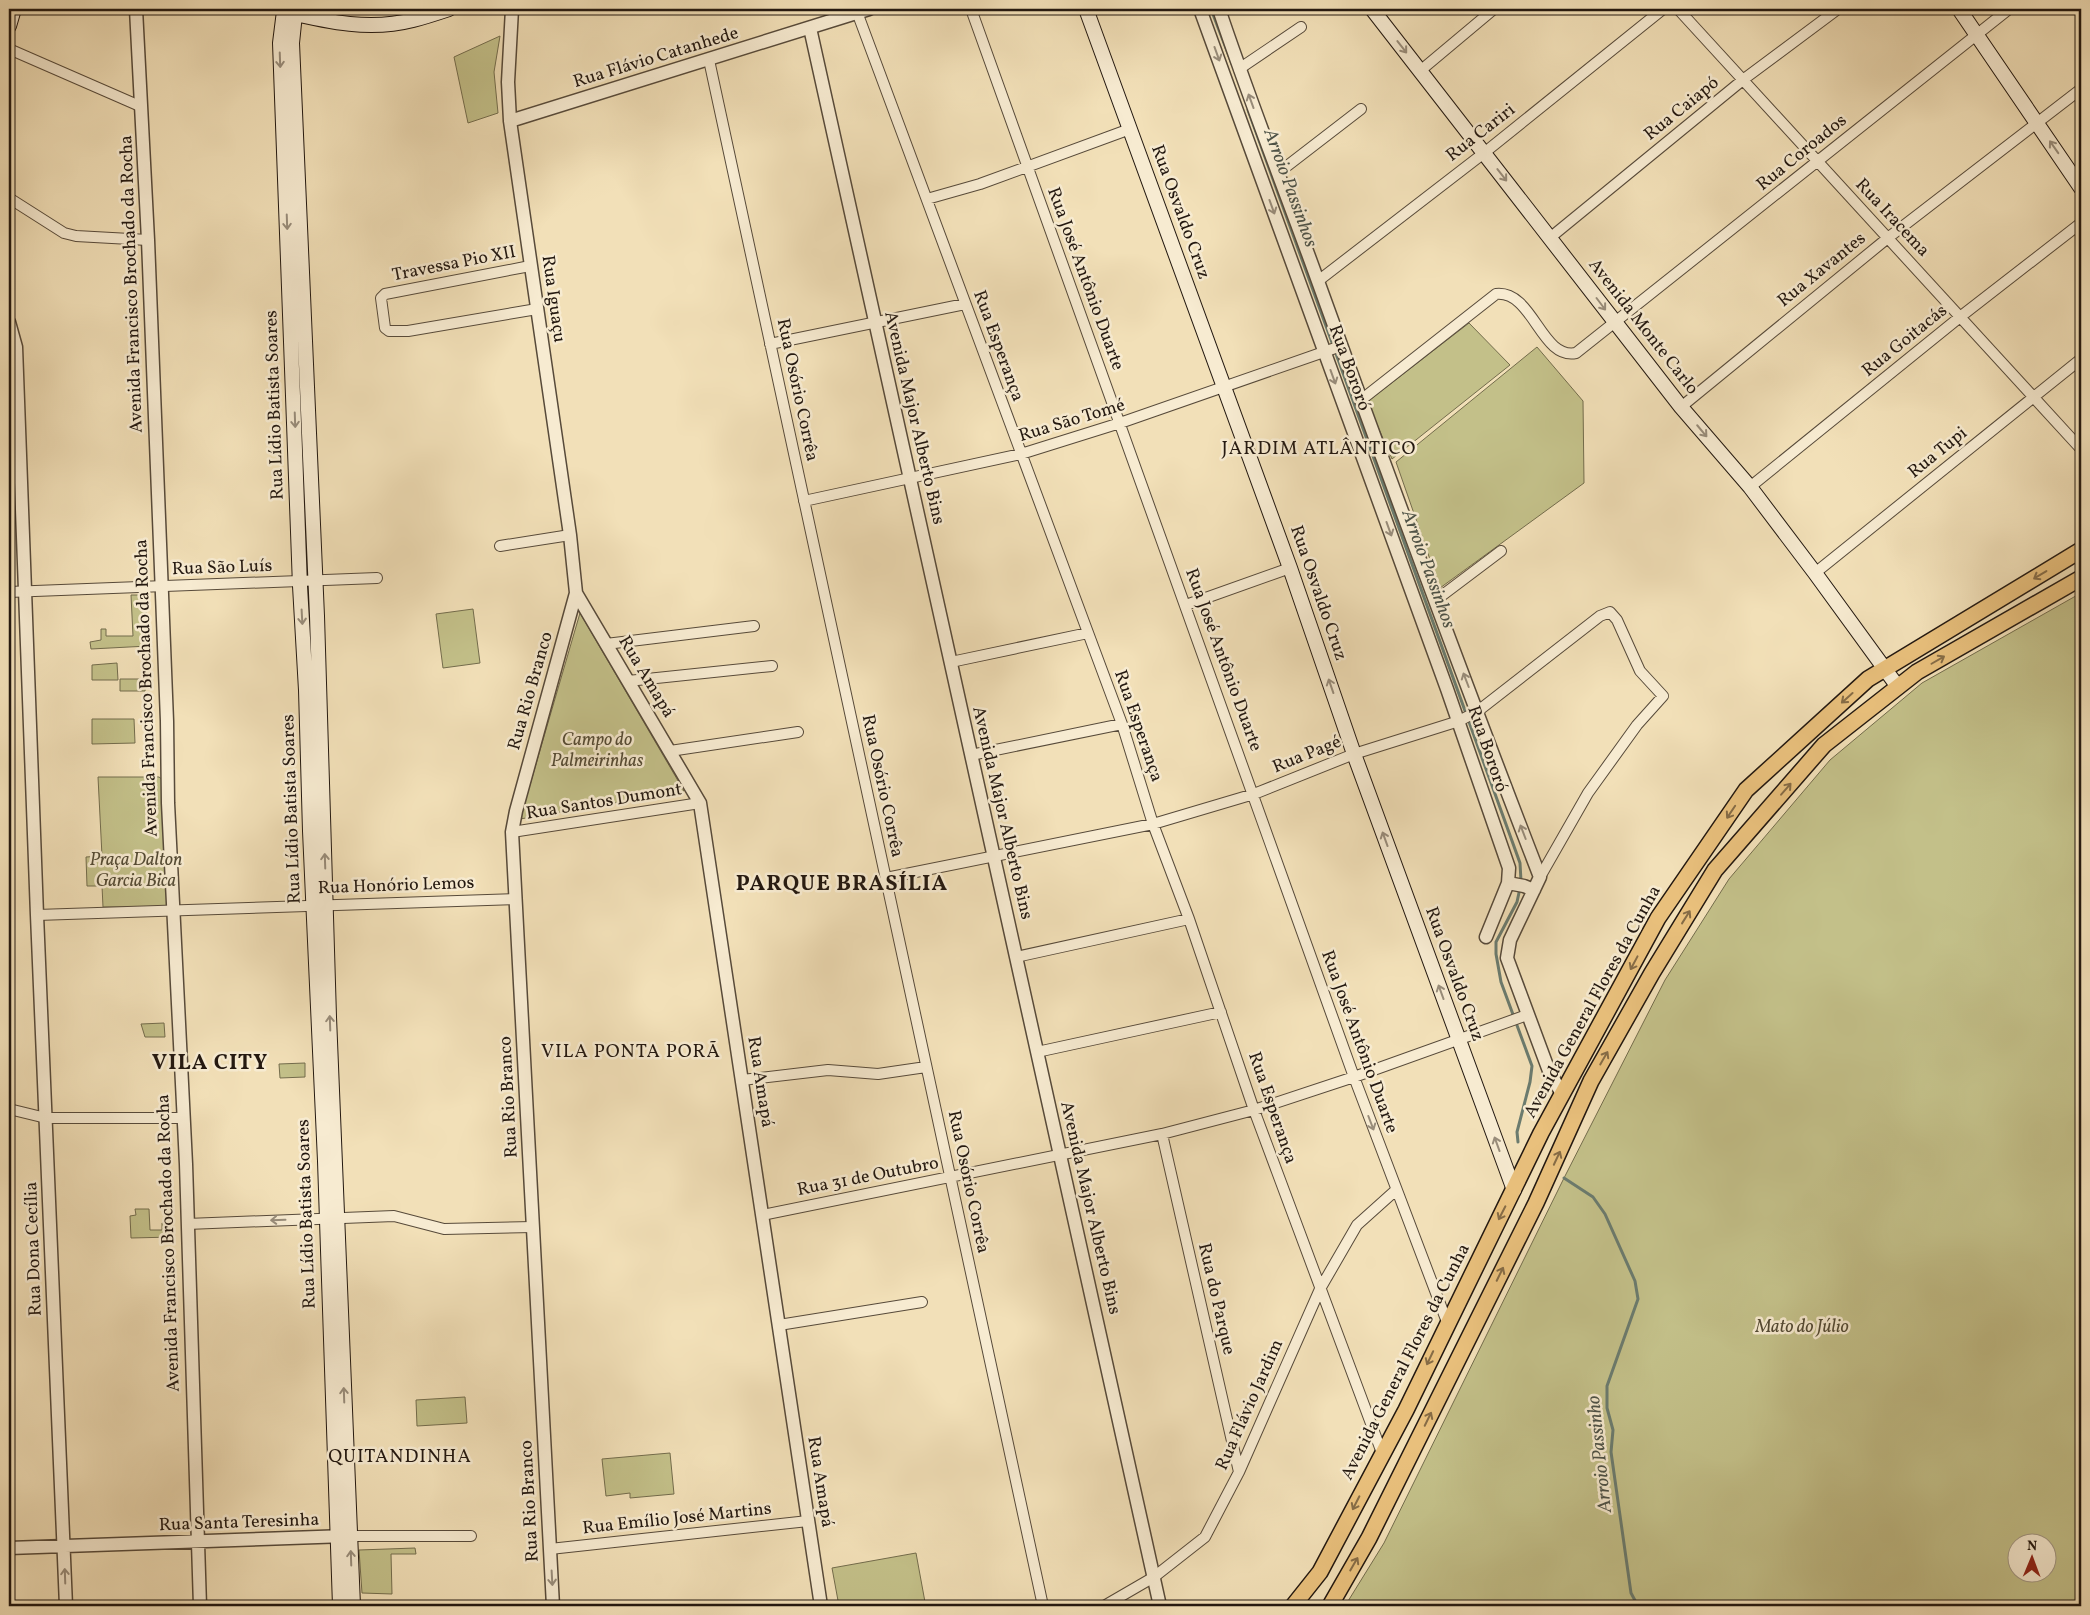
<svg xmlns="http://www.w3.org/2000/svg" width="2090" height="1615" font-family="Vollkorn,serif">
	<rect width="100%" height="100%" fill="#f2e0b8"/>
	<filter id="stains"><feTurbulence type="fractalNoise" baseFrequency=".004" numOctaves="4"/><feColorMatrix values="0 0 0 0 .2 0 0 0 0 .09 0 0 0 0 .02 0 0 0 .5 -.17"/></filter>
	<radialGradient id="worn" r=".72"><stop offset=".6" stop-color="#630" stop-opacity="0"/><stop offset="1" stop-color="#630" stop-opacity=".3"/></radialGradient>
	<path fill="#c3c089" stroke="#736c4c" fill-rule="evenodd" d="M500 36 494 72 498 113 468 123 454 57Z
		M1469 323 1510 365 1392 459 1367 402Z
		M1537 347 1583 401 1584 483 1440 588 1396 462Z
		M2081 593V1606H1345L1384 1543 1564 1178 1665 980 1729 879 1830 760 1922 683ZM2018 1542H2048V1572H2018Z
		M131 595H145L148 646 91 649 90 642 101 640V629H106V636H133Z
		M473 609 480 663 443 668 436 614Z
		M580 613 684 791 520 819Z
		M117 663 118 680H92V665Z
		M120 679H146L145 691H120Z
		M92 719H134L135 743 92 744Z
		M98 777H159L167 783 174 910 133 912 126 907H103L102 886H87L86 857 102 856Z
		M164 1023 165 1037H145L141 1024Z
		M305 1063V1077L280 1078 279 1064Z
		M135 1209H149L150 1230H162V1223H173V1237L131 1238 130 1216 136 1215Z
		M465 1397 467 1423 417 1426 416 1400Z
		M670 1453 674 1494 630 1498V1493L606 1496 602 1459Z
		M415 1548 416 1554H391L392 1594 362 1593 359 1550Z
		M916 1553 925 1602 901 1606H839L832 1568Z"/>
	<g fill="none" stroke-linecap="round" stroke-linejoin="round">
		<path stroke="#6b7b6e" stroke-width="3" d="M1211 9 1232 64
			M1248 110 1520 863 1521 881
			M1518 1142 1517 1132 1530 1082 1532 1066 1501 982 1496 954V942L1517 902 1520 888
			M1564 1178 1593 1197 1605 1214 1635 1281 1638 1299 1607 1386V1408L1613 1430 1611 1452 1631 1593 1638 1606"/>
		<g stroke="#574a3a" stroke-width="12">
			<path id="minor" d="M971 9 1354 1077 1447 1322
				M1678 9 2081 449
				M857 12 1122 724 1153 824 1189 919 1254 1110 1382 1453
				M9 49 142 107
				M709 60 1043 1606
				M1239 69 1301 27
				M1420 71 1494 9
				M1278 173 1361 109
				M9 198 64 233 76 236 148 240
				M927 199 980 184 1130 129
				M1551 237 1744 79 1838 9
				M530 266 385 294 381 298 385 328 389 331H408L537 309
				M1318 281 1484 153 1663 9
				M770 344 965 304
				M1361 400 1496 294C1533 290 1541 360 1576 353L2009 9
				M1681 407 1889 237 2081 89
				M1750 487 1960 317 2081 223
				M804 501 1021 454 1120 423 1341 346
				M500 546 570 535
				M1815 573 2081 359
				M9 592 377 578
				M1436 600 1501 551
				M1186 605 1290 568
				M606 644 754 626
				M951 662 1088 633
				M628 681 772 666
				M670 751 798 732
				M971 755 1122 724
				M512 832 700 803
				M886 878 1153 824 1254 794 1354 754 1459 721 1478 711 1600 616 1610 612 1617 620 1640 671 1663 696 1637 725 1588 793 1540 877
				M37 915 516 899
				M1016 957 1189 919
				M1037 1052 1221 1012
				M742 1080 828 1070 878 1074 926 1067
				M9 1109 46 1118H182
				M1162 1134 1239 1472
				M762 1215 1162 1134 1254 1110 1354 1077 1527 1015
				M187 1224 394 1216 444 1229 533 1227
				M779 1325 922 1302
				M350 1536H471
				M550 1549 808 1521
				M1104 1606 1154 1577 1205 1537 1239 1472 1320 1289 1357 1225 1396 1190"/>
		</g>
		<g stroke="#574a3a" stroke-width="15">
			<path id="tertiary" d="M136 9 148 240 167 721 168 803 186 1164 200 1606
				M512 9 508 82 510 121 570 535 576 593 516 811 512 832 553 1606
				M1200 9 1447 689 1509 868 1508 883 1486 937
				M1219 9C1250 102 1286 192 1319 284 1391 483 1464 681 1540 877L1510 940 1507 958 1549 1071 1562 1094
				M810 28 1160 1606
				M510 121 869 9
				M9 322 16 347 37 915 66 1606
				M576 593 700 803 821 1606
				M1508 883 1524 886 1534 890
				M9 1548 346 1536"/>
		</g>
		<g stroke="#231810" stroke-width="16">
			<path id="secondary" d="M1086 9 1290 568 1354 754 1514 1190
				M1372 9 1681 407 1750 487 1815 573 1898 687
				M1959 9 2081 188
				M284 11 280 43 300 586 306 690 310 831 325 1161 340 1606
				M287 12C329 22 370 31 413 20 425 17 437 13 449 9
				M295 14 292 43 317 616 329 1017 353 1606
				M9 26 14 9"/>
		</g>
		<g stroke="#231810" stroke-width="18">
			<path id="primary" d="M1293 1606 1320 1572 1406 1410 1541 1133 1658 918 1746 790 1868 679 2081 550
				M1330 1606 1369 1538 1536 1203 1591 1081 1652 973 1715 870 1824 745 1917 672 2081 578"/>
		</g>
		<use href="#minor" stroke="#f7ebd1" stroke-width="10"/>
		<use href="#tertiary" stroke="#f7ebd1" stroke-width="12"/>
		<use href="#secondary" stroke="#f7ebd1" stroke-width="14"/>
		<use href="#primary" stroke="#e9c07c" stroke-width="15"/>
	</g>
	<defs><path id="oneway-shaft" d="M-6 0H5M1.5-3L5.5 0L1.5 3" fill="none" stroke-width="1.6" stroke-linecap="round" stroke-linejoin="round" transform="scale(1.25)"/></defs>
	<g stroke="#988c7a">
		<use href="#oneway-shaft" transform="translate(1402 47) rotate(52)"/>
		<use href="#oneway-shaft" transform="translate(1217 54) rotate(70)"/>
		<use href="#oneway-shaft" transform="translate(280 60) rotate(88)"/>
		<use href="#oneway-shaft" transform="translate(1251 101) rotate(-110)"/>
		<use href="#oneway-shaft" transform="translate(2054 147) rotate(-125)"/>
		<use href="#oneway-shaft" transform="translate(1502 175) rotate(52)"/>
		<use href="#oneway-shaft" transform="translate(1272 207) rotate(70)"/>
		<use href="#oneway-shaft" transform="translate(287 222) rotate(88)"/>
		<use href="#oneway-shaft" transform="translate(1601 304) rotate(53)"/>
		<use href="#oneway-shaft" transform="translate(1333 377) rotate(70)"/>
		<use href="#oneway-shaft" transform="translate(295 420) rotate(88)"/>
		<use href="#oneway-shaft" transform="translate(1702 431) rotate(50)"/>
		<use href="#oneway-shaft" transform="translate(1389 529) rotate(70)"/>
		<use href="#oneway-shaft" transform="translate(302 617) rotate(87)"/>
		<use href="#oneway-shaft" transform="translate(1466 680) rotate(-111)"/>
		<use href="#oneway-shaft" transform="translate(1331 686) rotate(-109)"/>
		<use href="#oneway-shaft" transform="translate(1523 832) rotate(-111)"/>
		<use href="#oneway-shaft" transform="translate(1385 839) rotate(-110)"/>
		<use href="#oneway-shaft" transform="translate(325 861) rotate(-92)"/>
		<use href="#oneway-shaft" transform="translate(1441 992) rotate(-110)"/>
		<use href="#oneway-shaft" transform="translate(330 1023) rotate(-92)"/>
		<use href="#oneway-shaft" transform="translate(1371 1123) rotate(69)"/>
		<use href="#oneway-shaft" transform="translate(1497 1144) rotate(-110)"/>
		<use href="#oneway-shaft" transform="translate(278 1220) rotate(178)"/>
		<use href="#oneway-shaft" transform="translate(344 1395) rotate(-92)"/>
		<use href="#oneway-shaft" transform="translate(351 1558) rotate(-92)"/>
		<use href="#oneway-shaft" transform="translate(65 1576) rotate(-92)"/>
		<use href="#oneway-shaft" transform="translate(552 1578) rotate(87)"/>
	</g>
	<g stroke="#866c46">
		<use href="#oneway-shaft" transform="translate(2040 575) rotate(149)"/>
		<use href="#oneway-shaft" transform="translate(1938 660) rotate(-30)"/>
		<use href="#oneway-shaft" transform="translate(1847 698) rotate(138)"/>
		<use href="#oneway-shaft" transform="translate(1786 789) rotate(-49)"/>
		<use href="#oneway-shaft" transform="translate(1731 812) rotate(124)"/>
		<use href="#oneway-shaft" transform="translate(1686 917) rotate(-58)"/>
		<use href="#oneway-shaft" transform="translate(1634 963) rotate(118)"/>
		<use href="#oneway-shaft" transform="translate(1604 1058) rotate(-60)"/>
		<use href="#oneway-shaft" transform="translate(1557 1158) rotate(-65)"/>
		<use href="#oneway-shaft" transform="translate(1502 1213) rotate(117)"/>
		<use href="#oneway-shaft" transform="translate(1500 1274) rotate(-64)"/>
		<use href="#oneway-shaft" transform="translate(1430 1358) rotate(115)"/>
		<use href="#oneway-shaft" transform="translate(1428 1419) rotate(-64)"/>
		<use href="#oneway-shaft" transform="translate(1356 1503) rotate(117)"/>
		<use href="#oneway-shaft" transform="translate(1354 1564) rotate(-60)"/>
	</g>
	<g text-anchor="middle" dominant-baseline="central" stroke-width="5" stroke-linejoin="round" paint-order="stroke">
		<g font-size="18" fill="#231810" stroke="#f7ebd1">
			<text transform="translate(656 58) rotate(-17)">Rua Flávio Catanhede</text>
			<text transform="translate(1682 109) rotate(-39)">Rua Caiapó</text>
			<text transform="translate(1481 133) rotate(-38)">Rua Cariri</text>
			<text transform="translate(1802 153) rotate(-39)">Rua Coroados</text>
			<text transform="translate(1180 212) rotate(70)">Rua Osvaldo Cruz</text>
			<text transform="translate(1892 218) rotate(47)">Rua Iracema</text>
			<text transform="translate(454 264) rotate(-11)">Travessa Pio XII</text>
			<text transform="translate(1822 270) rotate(-39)">Rua Xavantes</text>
			<text transform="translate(1085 279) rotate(70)">Rua José Antônio Duarte</text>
			<text transform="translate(132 284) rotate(-92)">Avenida Francisco Brochado da Rocha</text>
			<text transform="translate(553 299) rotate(82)">Rua Iguaçu</text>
			<text transform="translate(1643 327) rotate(52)">Avenida Monte Carlo</text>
			<text transform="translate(1905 341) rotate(-39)">Rua Goitacás</text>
			<text transform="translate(998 346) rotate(70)">Rua Esperança</text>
			<text transform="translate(1349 368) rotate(70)">Rua Bororó</text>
			<text transform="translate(797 390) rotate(78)">Rua Osório Corrêa</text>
			<text transform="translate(275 405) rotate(-92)">Rua Lídio Batista Soares</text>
			<text transform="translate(914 418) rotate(77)">Avenida Major Alberto Bins</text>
			<text transform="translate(1072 421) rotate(-17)">Rua São Tomé</text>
			<text transform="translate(1938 453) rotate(-39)">Rua Tupi</text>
			<text transform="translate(222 568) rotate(-2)">Rua São Luís</text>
			<text transform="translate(1318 593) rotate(71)">Rua Osvaldo Cruz</text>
			<text transform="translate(1223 660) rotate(70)">Rua José Antônio Duarte</text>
			<text transform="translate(646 677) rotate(59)">Rua Amapá</text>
			<text transform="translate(147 688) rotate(-92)">Avenida Francisco Brochado da Rocha</text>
			<text transform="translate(531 691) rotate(-74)">Rua Rio Branco</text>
			<text transform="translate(1138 726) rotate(71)">Rua Esperança</text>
			<text transform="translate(1487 749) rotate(71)">Rua Bororó</text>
			<text transform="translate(1307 755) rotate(-22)">Rua Pagé</text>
			<text transform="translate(882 786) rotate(78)">Rua Osório Corrêa</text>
			<text transform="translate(604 802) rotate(-9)">Rua Santos Dumont</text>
			<text transform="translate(292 809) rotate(-92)">Rua Lídio Batista Soares</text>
			<text transform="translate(1002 813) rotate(77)">Avenida Major Alberto Bins</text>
			<text transform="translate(396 886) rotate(-2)">Rua Honório Lemos</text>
			<text transform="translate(1454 974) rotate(70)">Rua Osvaldo Cruz</text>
			<text transform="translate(1593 1002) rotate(-61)">Avenida General Flores da Cunha</text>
			<text transform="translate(1359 1042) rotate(70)">Rua José Antônio Duarte</text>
			<text transform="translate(760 1082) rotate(81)">Rua Amapá</text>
			<text transform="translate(509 1097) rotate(-93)">Rua Rio Branco</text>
			<text transform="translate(1272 1108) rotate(71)">Rua Esperança</text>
			<text transform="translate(868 1177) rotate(-11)">Rua 31 de Outubro</text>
			<text transform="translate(968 1182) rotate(78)">Rua Osório Corrêa</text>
			<text transform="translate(1090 1208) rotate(77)">Avenida Major Alberto Bins</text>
			<text transform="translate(307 1214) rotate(-92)">Rua Lídio Batista Soares</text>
			<text transform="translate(169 1243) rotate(-92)">Avenida Francisco Brochado da Rocha</text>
			<text transform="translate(34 1249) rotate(-92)">Rua Dona Cecília</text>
			<text transform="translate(1216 1299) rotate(77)">Rua do Parque</text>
			<text transform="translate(1406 1362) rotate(-63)">Avenida General Flores da Cunha</text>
			<text transform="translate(1250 1405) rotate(-66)">Rua Flávio Jardim</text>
			<text transform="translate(820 1482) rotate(81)">Rua Amapá</text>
			<text transform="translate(530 1501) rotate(-93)">Rua Rio Branco</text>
			<text transform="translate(677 1519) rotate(-6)">Rua Emílio José Martins</text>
			<text transform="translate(239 1523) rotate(-2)">Rua Santa Teresinha</text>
		</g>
		<g font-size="18" font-style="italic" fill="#534a34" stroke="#f7ebd1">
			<text x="597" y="740">Campo do<tspan x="597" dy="21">Palmeirinhas</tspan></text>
			<text x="136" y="860">Praça Dalton<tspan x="136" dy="21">Garcia Bica</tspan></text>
			<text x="1802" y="1327">Mato do Júlio</text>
		</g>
		<g font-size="19" font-style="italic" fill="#4d5247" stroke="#f7ebd1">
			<text transform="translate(1290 188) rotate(70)">Arroio Passinhos</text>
			<text transform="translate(1428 569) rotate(70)">Arroio Passinhos</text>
			<text transform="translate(1600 1454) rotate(-96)">Arroio Passinho</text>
		</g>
		<g font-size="19" letter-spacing="1" fill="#231810" stroke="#f7ebd1">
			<text x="1319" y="449">JARDIM ATLÂNTICO</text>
			<text x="631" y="1052">VILA PONTA PORÃ</text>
			<text x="400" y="1457">QUITANDINHA</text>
		</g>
		<g font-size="22" font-weight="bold" letter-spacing="1" fill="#231810" stroke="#f7ebd1">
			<text x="842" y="884">PARQUE BRASÍLIA</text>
			<text x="210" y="1063">VILA CITY</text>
		</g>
	</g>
	<rect width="2090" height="1615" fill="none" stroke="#f2e0b8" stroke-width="30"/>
	<rect x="10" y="10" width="2070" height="1595" fill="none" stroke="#231810" stroke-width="2.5"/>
	<rect x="15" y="15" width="2060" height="1585" fill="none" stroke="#231810"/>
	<g transform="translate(2032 1558) rotate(1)"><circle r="24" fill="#f7ebd1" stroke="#a29784"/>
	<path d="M0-4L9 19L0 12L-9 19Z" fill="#8f2418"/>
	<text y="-8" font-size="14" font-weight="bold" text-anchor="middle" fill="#231810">N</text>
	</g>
	<rect width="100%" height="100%" filter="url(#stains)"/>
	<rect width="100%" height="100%" fill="url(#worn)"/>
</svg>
